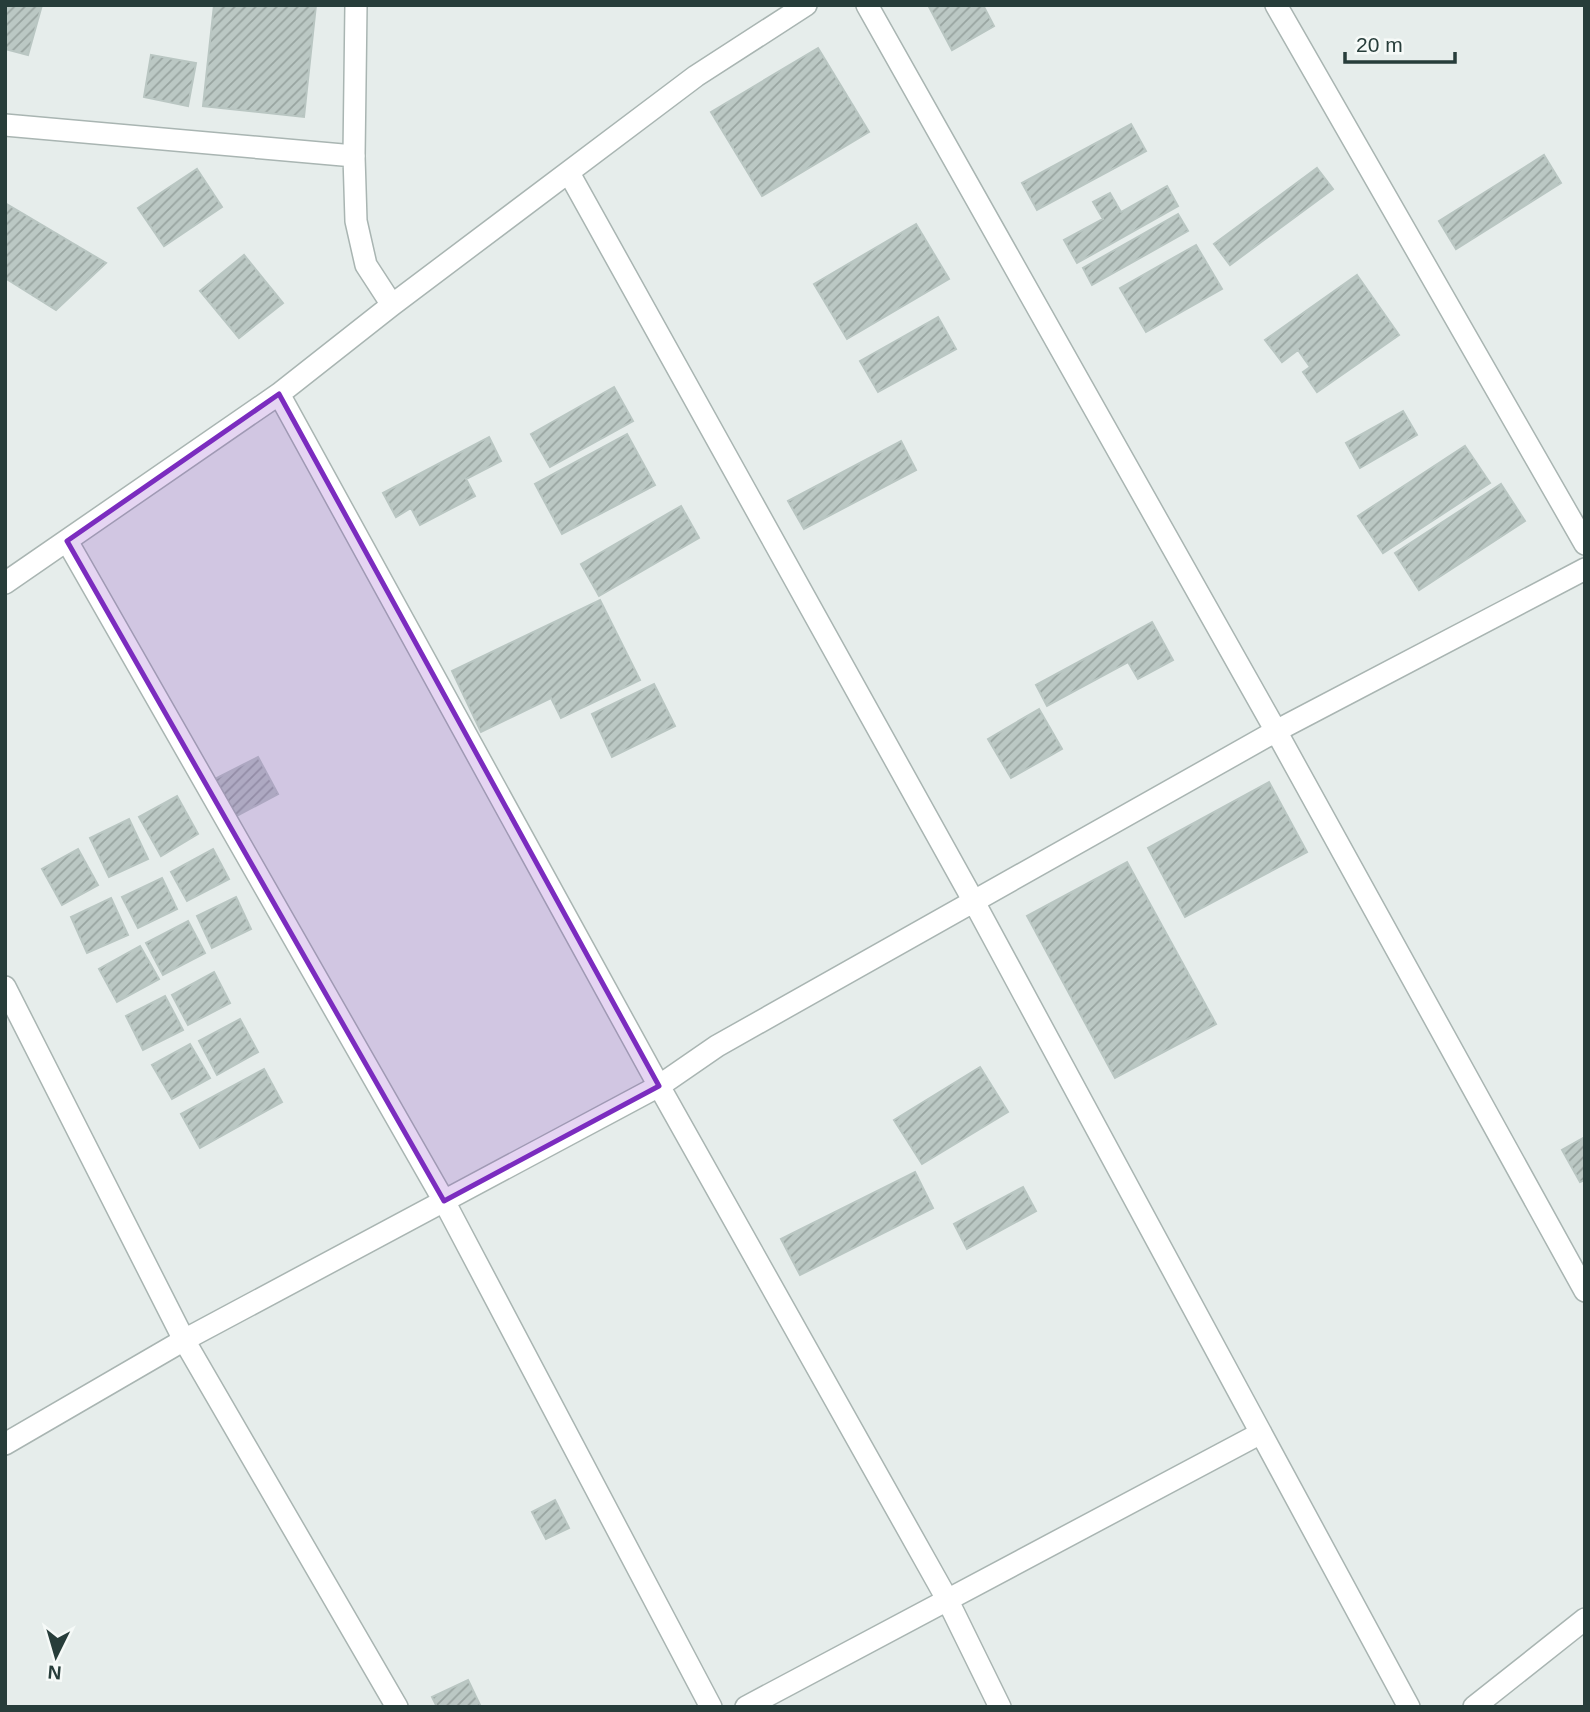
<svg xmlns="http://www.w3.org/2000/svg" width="1590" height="1712" font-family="Helvetica,sans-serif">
	<defs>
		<pattern id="building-hatch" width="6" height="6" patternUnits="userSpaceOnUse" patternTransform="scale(1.75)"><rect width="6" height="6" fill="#bbc8c4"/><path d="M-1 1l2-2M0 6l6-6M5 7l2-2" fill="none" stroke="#98a4a0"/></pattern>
	</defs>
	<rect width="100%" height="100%" fill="#e6edeb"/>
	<path fill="url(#building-hatch)" stroke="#b9c6c2" stroke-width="2" d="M5 5H42L28 55 5 49Z
		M214 5H316L304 117 203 106Z
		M928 5H983L994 26 952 50Z
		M818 48 869 132 762 196 711 112Z
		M151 55 196 63 188 106 144 97Z
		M1131 124 1146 151 1037 210 1022 183Z
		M1544 155 1561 183 1456 249 1439 221Z
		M1317 168 1333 189 1230 265 1214 244Z
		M197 169 222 207 164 246 138 208Z
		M1167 186 1178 206 1077 263 1064 240 1103 219 1093 202 1110 193 1121 212Z
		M5 203 106 263 56 310 5 278Z
		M1178 214 1188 231 1092 285 1083 268Z
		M916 224 949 279 847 339 814 284Z
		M1196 245 1222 289 1146 332 1120 288Z
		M244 255 283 303 239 338 200 291Z
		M1357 275 1399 335 1317 392 1303 372 1310 367 1298 350 1282 362 1265 340Z
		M938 317 956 349 878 392 860 361Z
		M614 387 633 421 550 467 531 434Z
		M1403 411 1417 435 1360 468 1346 443Z
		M627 434 655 485 562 534 535 484Z
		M489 437 501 461 466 479 475 496 420 525 411 508 396 517 383 493Z
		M901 441 916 470 804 529 788 501Z
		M1465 446 1490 483 1383 553 1358 516Z
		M1501 484 1525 521 1419 590 1395 553Z
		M681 506 699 538 599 596 581 564Z
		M600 600 640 680 561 718 551 698 481 732 452 671Z
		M1152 622 1173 660 1138 679 1128 662 1047 706 1036 685Z
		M654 684 675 726 612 757 592 714Z
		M1039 709 1062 749 1011 778 988 739Z
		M258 757 278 794 233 818 213 780Z
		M1269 782 1307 852 1185 917 1148 848Z
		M177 796 198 834 161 856 139 817Z
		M129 819 148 859 109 877 90 838Z
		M78 849 98 885 62 905 42 869Z
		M213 849 229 879 187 901 171 872Z
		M1127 862 1216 1024 1115 1078 1027 916Z
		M162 878 177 909 138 928 122 897Z
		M236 897 251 929 212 948 197 916Z
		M111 898 128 935 87 953 71 917Z
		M188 921 205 953 163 975 146 943Z
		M140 946 159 979 117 1002 99 969Z
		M214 972 230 1003 188 1025 172 995Z
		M165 996 183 1030 143 1050 126 1016Z
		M240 1019 258 1052 217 1075 199 1041Z
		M190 1044 210 1078 172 1099 152 1065Z
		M980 1067 1008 1112 922 1164 894 1120Z
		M264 1069 282 1102 200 1148 181 1114Z
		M1585 1137V1180L1580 1182 1562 1150Z
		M915 1172 933 1208 800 1275 781 1239Z
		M1023 1187 1036 1211 967 1249 954 1224Z
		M555 1500 569 1528 546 1539 532 1512Z
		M468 1680 481 1707H437L432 1697Z"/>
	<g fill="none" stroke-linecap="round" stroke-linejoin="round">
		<g stroke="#a9b5b2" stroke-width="24">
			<path id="minor" d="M1276 5 1585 544
				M5 125 354 156 356 221 366 265 392 305
				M569 173 973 900 1409 1707
				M279 394 659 1086 947 1599 1000 1707
				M67 541 444 1201 711 1707
				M5 583 279 394 392 305 696 76 806 5
				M5 987 184 1340 397 1707
				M5 1444 184 1340 659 1086 717 1046 1276 731 1585 569
				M746 1707 1261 1433"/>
		</g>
		<g stroke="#a9b5b2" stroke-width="24">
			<path id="tertiary" d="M867 5 1276 731 1585 1291
				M354 156 356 5
				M1474 1707 1585 1619"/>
		</g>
		<use href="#minor" stroke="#fff" stroke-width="21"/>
		<use href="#tertiary" stroke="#fff" stroke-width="21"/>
	</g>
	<path fill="#7b2cbf" fill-opacity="0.2" stroke="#7b2cbf" stroke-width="5" stroke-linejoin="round" d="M279 394 659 1086 444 1201 67 541Z"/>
	<rect width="1590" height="1712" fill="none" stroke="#273d3a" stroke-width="14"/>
	<g transform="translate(56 1656) rotate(185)" stroke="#f6faf8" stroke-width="5" paint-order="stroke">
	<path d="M0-5L12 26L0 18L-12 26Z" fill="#273d3a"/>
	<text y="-10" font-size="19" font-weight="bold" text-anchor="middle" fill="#273d3a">N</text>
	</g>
	<path d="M1345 52v10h110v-10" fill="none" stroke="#273d3a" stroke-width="3.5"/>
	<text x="1356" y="52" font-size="21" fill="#273d3a" stroke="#f6faf8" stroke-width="5" paint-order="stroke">20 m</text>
</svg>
